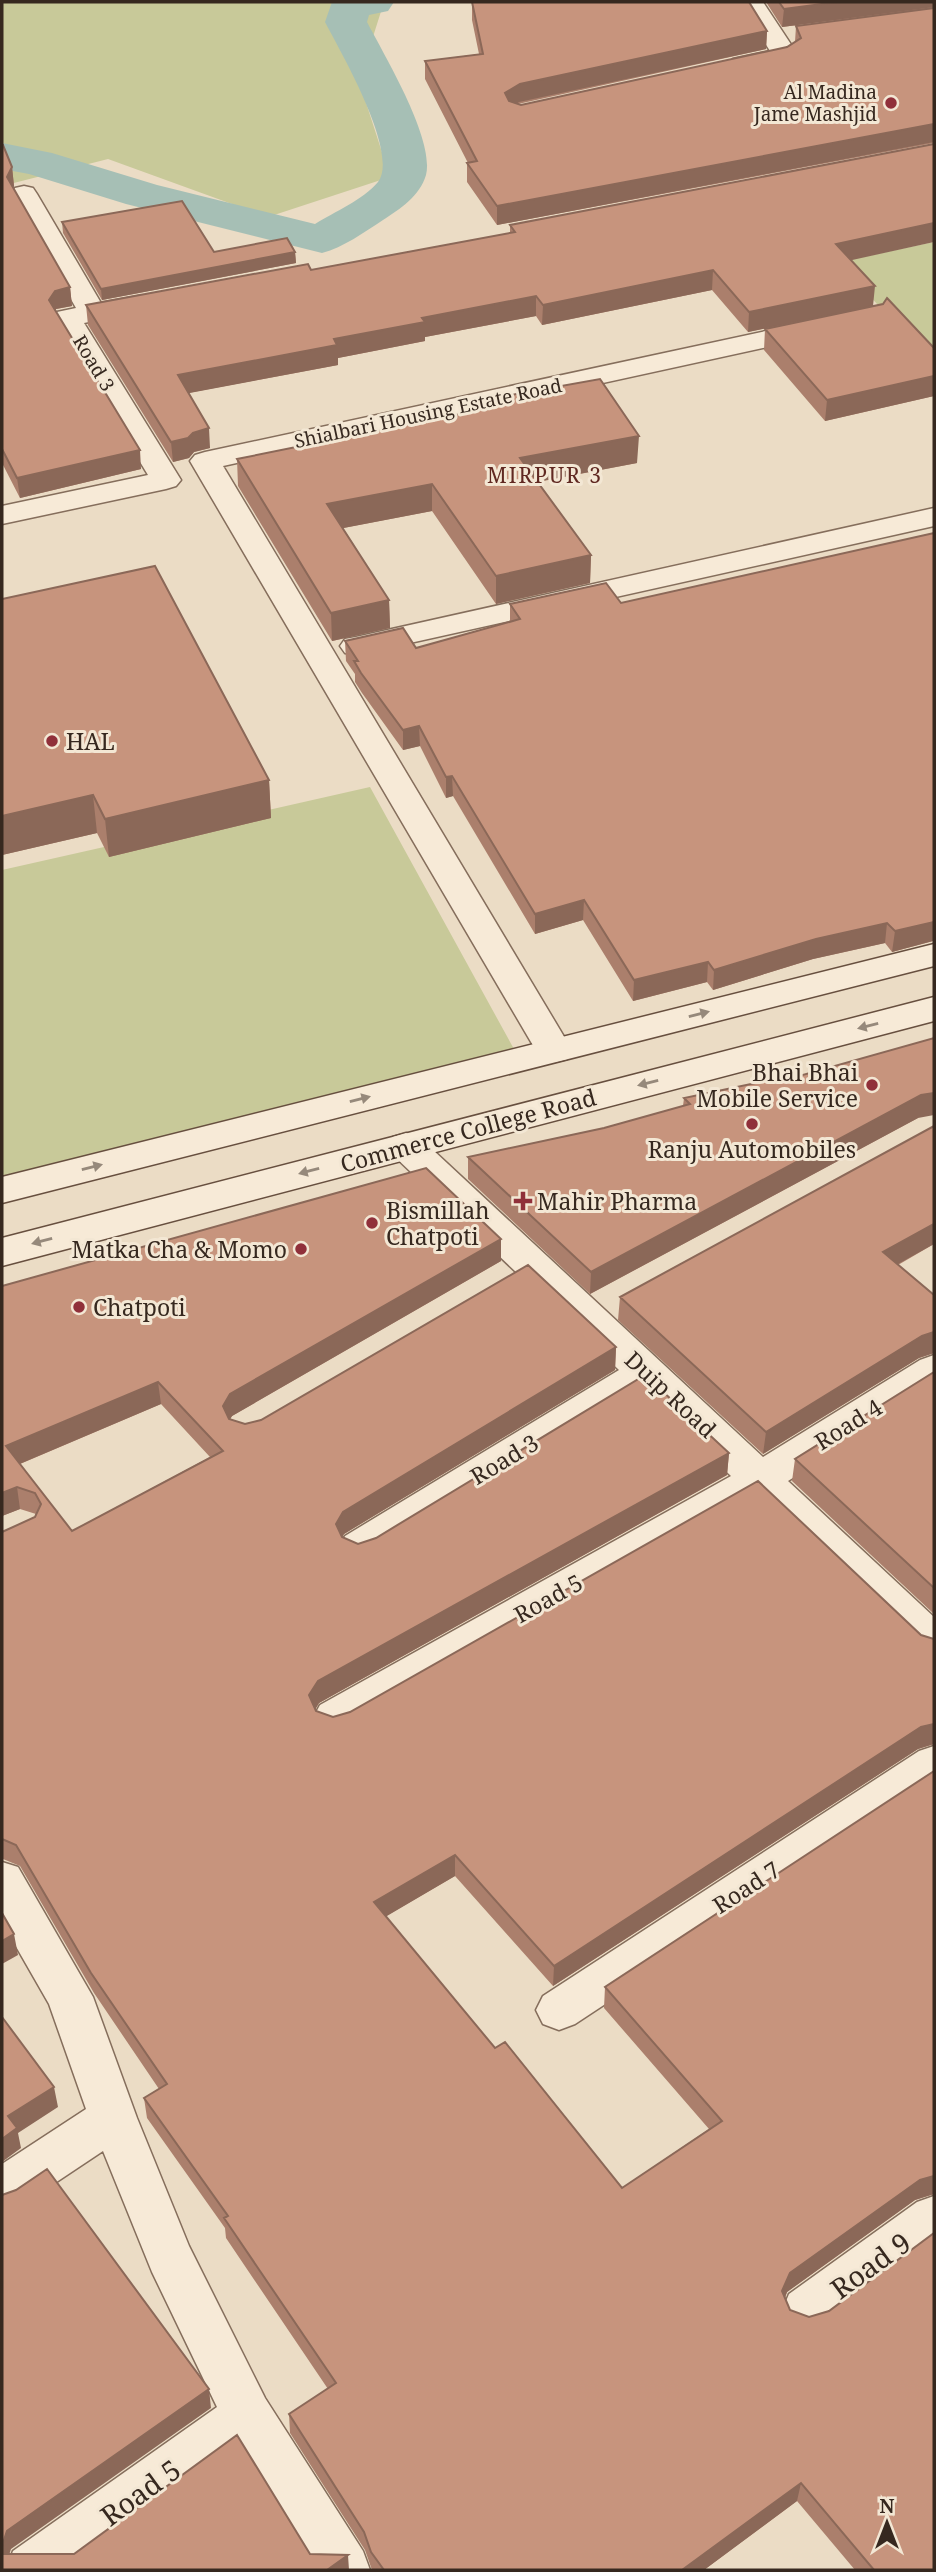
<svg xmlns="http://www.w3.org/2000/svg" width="936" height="2572" font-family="'Noto Serif',serif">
	<rect width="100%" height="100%" fill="#ebdcc5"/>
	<path fill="#c8c999" d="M2 2H384L359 81 390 177 268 217 108 159 2 186Z
		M934 242V367L839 262Z
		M370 787 520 1060 2 1189V870Z"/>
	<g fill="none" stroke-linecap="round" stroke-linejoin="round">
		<path fill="#a6bfb5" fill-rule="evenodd" d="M332 2H394L388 11 369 15 367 22C384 55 435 139 426 175 420 196 400 209 383 220 363 233 344 247 322 253L126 204 29 174 2 169V143L52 153 157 185 315 224C334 212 363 200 378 182 400 153 340 51 325 22Z"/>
		<g stroke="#856e5c" stroke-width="3">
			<path id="street" d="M739 2H763L798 55 794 60 742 72 733 69 729 64 733 59 770 51Z
				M24 186 33 188 37 194 101 303 139 296 149 298 153 304 149 310 84 323 181 480 176 486 166 489 2 524V506L148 475 53 318 57 312 76 308 11 194 15 188Z
				M817 320 827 322 831 328 827 334 223 466 572 1050 567 1059 554 1062 541 1059 190 461 195 455 205 452Z
				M934 508V526L356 655 345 653 340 646 345 639 356 637Z
				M406 1133 419 1137 763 1457 920 1360 934 1355V1389L788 1481 934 1617V1660L919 1655 756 1500 350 1731 335 1736 320 1731 313 1718 320 1705 731 1476 644 1394 375 1558 360 1563 345 1558 339 1547 345 1536 619 1370 393 1155 388 1146 393 1137Z
				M934 1746V1787L575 2024 559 2030 543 2024 536 2010 543 1996 919 1751Z
				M2 1862 18 1867 93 1997 137 2118 189 2246 265 2398 363 2551 370 2570H314L240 2450 76 2570H6L13 2551 217 2407 152 2272 103 2151 19 2207 2 2213V2164L86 2109 49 2004 2 1922Z
				M934 2196V2246L825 2328 807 2334 789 2328 782 2311 789 2294 917 2202Z"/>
		</g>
		<g stroke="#674f3f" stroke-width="3">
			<path id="secondary" d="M934 944V966L2 1203V1177Z
				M934 997V1021L2 1266V1238Z"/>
		</g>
		<use href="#street" fill="#f7ead7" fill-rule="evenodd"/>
		<use href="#secondary" fill="#f7ead7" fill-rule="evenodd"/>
	</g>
	<path fill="#ab7f6c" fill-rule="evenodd" d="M472 2 767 31 766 49 518 104 521 105 787 47 795 42 796 26 934 8V143L497 225 467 182V163H468L425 79V61L479 54 472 20Z
		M766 2H934V8L782 27Z
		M2 145 12 167 14 186 13 188 70 287 72 306 56 309 55 311 141 469 20 498 2 463Z
		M62 222 214 252H295L296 263 102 300 63 233Z
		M510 225 850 260 873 306 934 348V396L825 421 764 350 765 329 852 310 748 332 712 290 542 325 536 316 425 337V341L338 358V365L188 393 210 448 194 452 189 458 173 462 88 325 86 305 311 270 510 233Z
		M489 399 637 463 538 482 591 555 590 583 496 604 432 511 343 528 389 600 390 628 332 641 238 486 237 459 489 408Z
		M934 533V944L933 941 892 952 885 943 813 959 713 990 707 982 633 1001 583 920 535 934 453 796 446 798 420 746 403 750 362 693 355 682V674L346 661 345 641 416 648 510 622V604L621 603Z
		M2 599 269 780 271 818 109 857 97 833 2 855Z
		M778 1082 918 1118 590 1294 468 1179V1157L604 1128 683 1106 684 1098Z
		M501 1239V1261L232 1416 230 1419 245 1424 616 1347 615 1370 344 1534 342 1537 358 1544 729 1453 727 1475 319 1703 315 1709 316 1711 333 1717 921 1635 934 1639V1744L918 1749 553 1986 455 1876 386 1916 495 2048 622 2188 709 2129 604 2008 605 1987 934 1771V2194L915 2200 787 2292 785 2298 790 2310 934 2570H855L797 2501 704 2570H372L365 2550 290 2433 289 2414 328 2389 226 2238 225 2228 147 2118 144 2098 159 2089 94 1993 20 1866 3 1859 2 1860V1532L35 1517 36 1514 20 1509 2 1516V1286ZM161 1404 210 1457 72 1531 20 1464Z
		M934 1244 898 1265 934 1295V1353L919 1358 763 1454 618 1320 620 1297Z
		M934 1372V1614L792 1481 795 1459Z"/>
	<path fill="#8b6858" d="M837 2H934V7L782 27 784 9Z
		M767 31 766 49 519 102 505 111V93L520 84Z
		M934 124V142L497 225V206Z
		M12 167 14 186 9 195 7 177Z
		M934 223V242L834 264 836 244Z
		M295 252 296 263 102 300 101 289Z
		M713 270 712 290 542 325 543 305Z
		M875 286 873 306 748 332 749 312Z
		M70 287 72 306 56 309 51 319 49 300 55 291Z
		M536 296V316L425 337V341L338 358V365L179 395 178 375 422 318Z
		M934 376V396L825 421 827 400Z
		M209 428 210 448 194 452 189 458 173 462 171 442 193 433Z
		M639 436 637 463 520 485V458Z
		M140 450 141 469 20 498 17 478Z
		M432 484V511L328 531 327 504Z
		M591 555 590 583 496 604V576Z
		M389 600 390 628 332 641 331 613Z
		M419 726 420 746 403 750V730Z
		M452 776 453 796 446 798V777Z
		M269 780 271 818 109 857 105 819Z
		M93 795 97 833 2 855V816Z
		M584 900 583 920 535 934V914Z
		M934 922 933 941 892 952 895 931Z
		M887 923 885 943 813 959 713 990 714 970 816 939Z
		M708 962 707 982 633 1001 634 980Z
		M934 1093V1115L918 1118 590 1294 591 1272 921 1095Z
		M934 1224V1244L880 1274 883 1252Z
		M501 1239V1261L232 1416 225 1428 223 1406 230 1394Z
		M934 1332V1353L919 1358 763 1454 766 1432 922 1336Z
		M616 1347 615 1370 344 1534 337 1546 336 1524 343 1512Z
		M158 1382 161 1404 10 1468 6 1446Z
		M729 1453 727 1475 319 1703 311 1717 309 1695 318 1681Z
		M17 1487 20 1509 2 1516V1493Z
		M934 1724V1744L918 1749 553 1986 554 1966 921 1727Z
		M455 1855V1876L375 1923 374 1902Z
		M14 1934 18 1955 2 1964V1941Z
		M54 2087 58 2107 18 2133 21 2148 2 2162V2139L8 2116Z
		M934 2176V2194L915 2200 787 2292 780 2310 782 2291 790 2273 920 2180Z
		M209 2389 211 2408 11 2549 4 2570 2 2563V2546L7 2531Z
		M801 2483 797 2501 704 2570H682Z
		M348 2555 349 2570H327Z"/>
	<path fill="#c7947d" stroke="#8b6858" stroke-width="2" fill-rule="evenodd" d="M472 2H749L767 31 520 84 505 93 509 101 521 105 787 47 801 38 796 26 934 8V124L497 206 467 163 477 161 425 61 483 54Z
		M779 2H837L784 9Z
		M934 144V223L836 244 875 286 749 312 713 270 543 305 536 296 422 318 425 322 334 339 337 345 178 375 209 428 193 433 188 438 171 442 86 305 308 264 311 270 515 232 510 225Z
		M2 145H3L12 167 7 177 70 287 55 291 49 300 140 450 17 478 2 449Z
		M182 201 214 252 287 238 295 252 101 289 62 222Z
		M887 298 934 348V376L827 400 765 329 883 304Z
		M600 379 639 436 520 458 591 555 496 576 432 484 327 504 389 600 331 613 237 459 494 407 489 399Z
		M934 533V922L895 931 887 923 816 939 714 970 708 962 634 980 584 900 535 914 452 776 446 777 419 726 403 730 361 673 354 661H358L345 641 403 628 416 648 520 619 510 604 606 583 621 603Z
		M155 566 269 780 105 819 93 795 2 816V599Z
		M934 1038V1093L921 1095 591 1272 468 1157 604 1128 690 1104 684 1098 775 1079 778 1082Z
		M934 1126V1224L883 1252 934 1295V1332L922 1336 766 1432 620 1297Z
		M426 1168 501 1239 230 1394 223 1406 229 1419 245 1424 261 1420 528 1265 616 1347 343 1512 336 1524 342 1537 358 1544 376 1538 645 1375 729 1453 318 1681 309 1695 316 1711 333 1717 350 1712 758 1481 921 1635 934 1639V1724L921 1727 554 1966 455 1855 374 1902 495 2048 505 2042 622 2188 722 2121 605 1987 934 1771V2176L920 2180 790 2273 782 2291 790 2310 809 2317 829 2311 934 2233V2570H874L801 2483 682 2570H384L371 2552 364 2532 289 2414 336 2383 224 2218 228 2216 144 2098 167 2084 91 1973 16 1845 2 1839V1532L35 1517 41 1504 35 1493 17 1487 2 1493V1286ZM158 1382 223 1451 72 1531 6 1446Z
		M934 1372V1588L795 1459Z
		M2 1913 14 1934 2 1941Z
		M2 2017 54 2087 8 2116 17 2128 2 2139Z
		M47 2169 209 2389 7 2531 2 2546V2195L16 2190Z
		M237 2435 310 2554 348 2555 327 2570H2V2554H74Z"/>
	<defs><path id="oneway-solid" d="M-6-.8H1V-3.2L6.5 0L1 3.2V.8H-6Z" transform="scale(1.75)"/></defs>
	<g fill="#96897b">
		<use href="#oneway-solid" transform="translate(699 1014) rotate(-14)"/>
		<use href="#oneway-solid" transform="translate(868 1026) rotate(166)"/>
		<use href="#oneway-solid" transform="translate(648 1083) rotate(166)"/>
		<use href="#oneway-solid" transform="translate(360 1099) rotate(-14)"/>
		<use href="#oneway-solid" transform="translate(92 1167) rotate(-14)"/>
		<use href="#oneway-solid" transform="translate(309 1171) rotate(165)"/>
		<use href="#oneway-solid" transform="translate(42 1241) rotate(165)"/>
	</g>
	<g fill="#90303a" stroke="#f3e7d4" stroke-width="2.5">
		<circle cx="891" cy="103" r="7"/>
		<circle cx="52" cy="741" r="7"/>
		<circle cx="872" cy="1085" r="7"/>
		<circle cx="752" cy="1124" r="7"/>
		<path d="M519.5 1190.5h7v7h7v7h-7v7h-7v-7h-7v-7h7z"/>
		<circle cx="372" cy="1223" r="7"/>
		<circle cx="301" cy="1249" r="7"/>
		<circle cx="79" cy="1307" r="7"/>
	</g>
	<g text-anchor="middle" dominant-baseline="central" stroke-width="6" stroke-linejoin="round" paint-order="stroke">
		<g font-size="19" fill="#36281f" stroke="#f3e7d4" text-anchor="end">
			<text x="877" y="92">Al Madina<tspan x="877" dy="22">Jame Mashjid</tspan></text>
		</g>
		<g font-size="19" fill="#36281f" stroke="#f3e7d4">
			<text transform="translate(94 363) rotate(59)">Road 3</text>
			<text transform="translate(428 413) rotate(-12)">Shialbari Housing Estate Road</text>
		</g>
		<g font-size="21" letter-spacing="2" fill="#602821" stroke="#f3e7d4">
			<text x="545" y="475">MIRPUR 3</text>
		</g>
		<g font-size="23" fill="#36281f" stroke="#f3e7d4" text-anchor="start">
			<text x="66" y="741">HAL</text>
			<text x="858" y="1072" text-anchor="end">Bhai Bhai<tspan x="858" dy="26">Mobile Service</tspan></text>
			<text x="752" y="1149" text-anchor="middle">Ranju Automobiles</text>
			<text x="537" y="1201">Mahir Pharma</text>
			<text x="386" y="1210">Bismillah<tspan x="386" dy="26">Chatpoti</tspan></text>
			<text x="287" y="1249" text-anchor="end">Matka Cha &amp; Momo</text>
			<text x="93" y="1307">Chatpoti</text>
		</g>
		<g font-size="23" fill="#36281f" stroke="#f3e7d4">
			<text transform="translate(468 1130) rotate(-15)">Commerce College Road</text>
			<text transform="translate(671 1394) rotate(43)">Duip Road</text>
			<text transform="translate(848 1424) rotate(-32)">Road 4</text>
			<text transform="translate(504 1459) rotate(-31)">Road 3</text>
			<text transform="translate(548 1598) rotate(-29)">Road 5</text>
			<text transform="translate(746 1887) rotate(-33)">Road 7</text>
		</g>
		<g font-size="28" fill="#36281f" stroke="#f3e7d4">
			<text transform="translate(870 2265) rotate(-36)">Road 9</text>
			<text transform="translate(140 2492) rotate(-36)">Road 5</text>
		</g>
	</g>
	<rect width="936" height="2572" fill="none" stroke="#36281f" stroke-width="7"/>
	<g transform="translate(887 2523)" stroke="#f3e7d4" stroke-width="5" paint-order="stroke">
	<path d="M0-5L12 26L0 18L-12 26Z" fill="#36281f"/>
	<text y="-10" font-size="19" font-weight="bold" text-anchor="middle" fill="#36281f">N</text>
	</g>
</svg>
